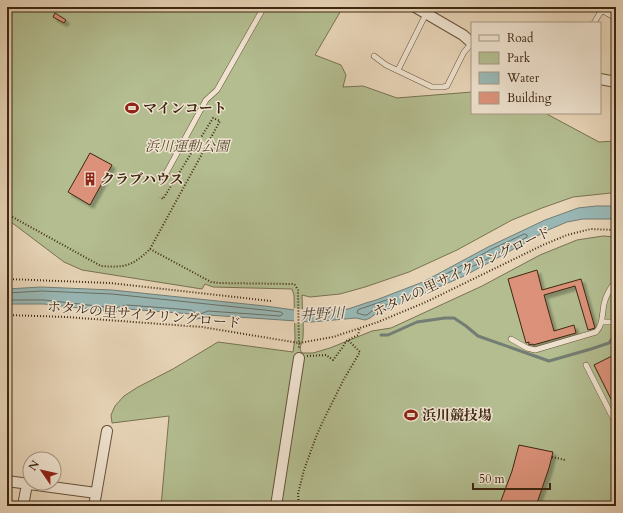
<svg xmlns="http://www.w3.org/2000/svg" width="623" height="513" font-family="Cardo,'Noto Serif JP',serif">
	<defs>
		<filter id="shadow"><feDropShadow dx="3.5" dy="3.5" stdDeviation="1" flood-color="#0004"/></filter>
	</defs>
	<rect width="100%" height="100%" fill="#e7d4b7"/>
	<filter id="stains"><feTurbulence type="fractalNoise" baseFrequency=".005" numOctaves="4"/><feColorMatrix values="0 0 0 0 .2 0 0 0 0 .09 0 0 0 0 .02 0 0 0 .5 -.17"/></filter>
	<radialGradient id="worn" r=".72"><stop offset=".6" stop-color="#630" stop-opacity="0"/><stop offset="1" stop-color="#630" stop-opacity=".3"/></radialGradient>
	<path fill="#b3bd90" stroke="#787250" d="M7 7H343L315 55 341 65 346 75 343 87 363 86 397 98 472 92V113H545L599 142 616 141V193H611L573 197 542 208 512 220 457 250 409 272 365 287 340 294 310 297 302 295C302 309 304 325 303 338 302 344 298 348 302 353H313L330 348 372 331 391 328 482 286 540 255 577 240 603 236 616 237V506H161L169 416 112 423 111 415 115 406 124 396 138 387 173 369 218 342 293 352 295 339 294 295 292 289 213 287 205 284 202 289 82 270 64 262 7 219Z"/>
	<path fill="#98b7b5" stroke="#747d73" d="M596 206H616V219H583L567 222 548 230 490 262 464 276 374 315 370 318 365 320 356 318 311 322 208 315 202 318 196 319 191 314 127 309 115 312 44 304H7V289L41 287 112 290 265 306 309 312 348 309 366 303 376 300 423 282 488 247 545 220 578 208Z"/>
	<path fill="#e7d4b7" d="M294 308 302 309V324L294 323Z"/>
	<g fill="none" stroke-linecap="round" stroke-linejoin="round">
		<path stroke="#6b6f63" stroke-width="1" d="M525 234 527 235V237C498 254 469 269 439 282H436L437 279 490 250Z
			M7 293 42 291 112 294 264 310 281 312 283 314 280 316 208 311 198 315 191 310 127 305 115 308 44 300H7
			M393 298 395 299V301L372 311 367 315H364L357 313 358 310Z"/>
		<path stroke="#747d73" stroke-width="3" d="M381 335H388L417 322 445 318H454L466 326 478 336 549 361 591 349 609 343 613 337 615 329 616 310"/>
	</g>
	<path fill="#dc927a" stroke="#3e2711" filter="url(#shadow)" d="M55 13 66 20 64 23 53 17Z
		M90 153 112 165 90 205 68 192Z
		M537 270 542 290 581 279 595 328 588 330 575 286 544 295 554 331 574 325 576 333 533 345V344L529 345V342L526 343 508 279Z
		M616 354V409L594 365Z
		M519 445 553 452 549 468 536 506H499L512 471Z"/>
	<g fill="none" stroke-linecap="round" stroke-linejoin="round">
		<g stroke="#68523a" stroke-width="6">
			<path id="lane" d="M594 23 600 13 603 11 616 18
				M374 56 386 65 432 87H443L447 86 464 52 472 43
				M398 70 426 14
				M164 177 206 100 217 90 264 7
				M601 322H616
				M511 339 527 348 535 350 596 332C603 325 602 314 604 304 606 295 610 288 616 281
				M586 365 616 424"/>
		</g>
		<g stroke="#68523a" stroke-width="12">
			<path id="street" d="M415 7 463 35 472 43
				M600 79 616 82
				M7 481 96 493
				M23 506 27 484
				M94 506 107 431
				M276 506 299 358"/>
		</g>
		<path stroke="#3e2711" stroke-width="2" stroke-dasharray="1 2" stroke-linecap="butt" d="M7 214 101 266C124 268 133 266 150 249L220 121 213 118 163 199 160 197
			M150 249 211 282 219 283 292 284 295 285 298 290 299 349
			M7 279 110 283 271 301
			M7 315 66 317 202 327 299 343 333 337 378 322 426 302 543 245 567 235 591 229 616 230
			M307 356 326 355 333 360 343 347 346 341 358 335 360 328
			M552 457 565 460
			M299 506 298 494 304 470 316 437 324 419 344 379 360 352 348 340"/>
		<use href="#lane" stroke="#efe3d0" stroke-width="5"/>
		<use href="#street" stroke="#efe3d0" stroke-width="10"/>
	</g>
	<defs>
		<g id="stadium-bare" transform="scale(1.08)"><path d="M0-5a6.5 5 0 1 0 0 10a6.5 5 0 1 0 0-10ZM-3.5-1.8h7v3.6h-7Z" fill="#8f2418" stroke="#efe3d0" stroke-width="2.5" paint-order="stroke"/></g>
		<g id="building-bare" transform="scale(1.08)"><path d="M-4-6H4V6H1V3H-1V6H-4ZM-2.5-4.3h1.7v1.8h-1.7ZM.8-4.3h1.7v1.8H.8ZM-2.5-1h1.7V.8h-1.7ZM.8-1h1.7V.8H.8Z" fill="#8f2418" stroke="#efe3d0" stroke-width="2.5" paint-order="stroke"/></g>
	</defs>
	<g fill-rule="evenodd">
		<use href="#stadium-bare" x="132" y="108"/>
		<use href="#building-bare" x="90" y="179"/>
		<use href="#stadium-bare" x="411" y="415"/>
	</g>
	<g text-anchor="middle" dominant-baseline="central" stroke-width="3" stroke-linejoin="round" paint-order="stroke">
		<g font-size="14" font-weight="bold" fill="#3e2711" stroke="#efe3d0" text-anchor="start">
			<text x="143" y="108">マインコート</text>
			<text x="101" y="179">クラブハウス</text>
			<text x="422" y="415">浜川競技場</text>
		</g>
		<g font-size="14" font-style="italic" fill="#5b4c31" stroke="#efe3d0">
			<text x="187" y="146">浜川運動公園</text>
		</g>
		<g font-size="14" fill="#3e2711" stroke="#efe3d0">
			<text transform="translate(462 272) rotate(-25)">ホタルの里サイクリングロード</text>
			<text transform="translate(144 315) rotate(5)">ホタルの里サイクリングロード</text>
		</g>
		<g font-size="15" font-style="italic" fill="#544b3a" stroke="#efe3d0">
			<text transform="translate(322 314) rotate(-3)">井野川</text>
		</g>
	</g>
	<rect width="623" height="513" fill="none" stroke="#e7d4b7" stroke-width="24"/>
	<rect x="8" y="8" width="607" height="497" fill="none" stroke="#3e2711" stroke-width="2"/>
	<rect x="12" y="12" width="599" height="489" fill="none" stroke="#3e2711"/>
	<rect x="471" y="22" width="130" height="92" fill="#efe3d0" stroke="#a89884"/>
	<rect x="479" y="35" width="20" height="6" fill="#efe3d0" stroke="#a89884"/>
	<text x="507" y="42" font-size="12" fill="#3e2711">Road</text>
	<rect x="479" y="52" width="20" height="12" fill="#b3bd90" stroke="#a89884"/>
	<text x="507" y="62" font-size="12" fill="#3e2711">Park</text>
	<rect x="479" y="72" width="20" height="12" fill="#98b7b5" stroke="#a89884"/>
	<text x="507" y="82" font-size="12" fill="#3e2711">Water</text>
	<rect x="479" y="92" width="20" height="12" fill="#dc927a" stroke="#a89884"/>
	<text x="507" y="102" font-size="12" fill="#3e2711">Building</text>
	<g transform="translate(42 471) rotate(304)"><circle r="19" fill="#efe3d0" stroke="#a89884"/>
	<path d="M0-3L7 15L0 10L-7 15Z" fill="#8f2418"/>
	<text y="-6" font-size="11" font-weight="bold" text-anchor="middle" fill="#3e2711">N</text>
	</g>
	<path d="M473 483v6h77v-6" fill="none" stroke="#3e2711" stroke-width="2"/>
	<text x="479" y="483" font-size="12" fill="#3e2711" stroke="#efe3d0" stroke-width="3" paint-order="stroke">50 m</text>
	<rect width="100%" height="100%" filter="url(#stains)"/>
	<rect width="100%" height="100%" fill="url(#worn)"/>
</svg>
